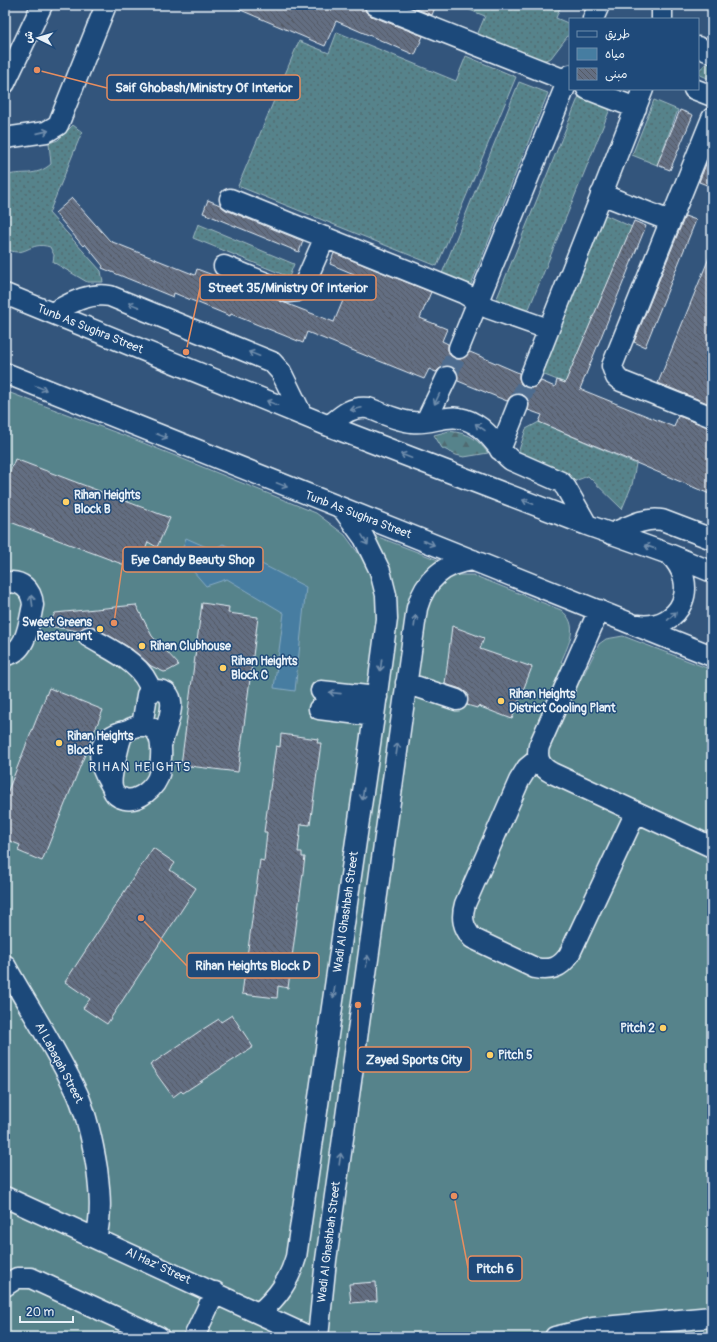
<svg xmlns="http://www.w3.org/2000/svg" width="717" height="1342" font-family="Pangolin,'Playpen Sans Arabic',sans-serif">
	<defs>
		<pattern id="grass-dots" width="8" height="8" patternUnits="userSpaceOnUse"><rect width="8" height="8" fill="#57838b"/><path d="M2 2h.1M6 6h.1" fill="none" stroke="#506b71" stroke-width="1.8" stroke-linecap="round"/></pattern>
		<pattern id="forest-firs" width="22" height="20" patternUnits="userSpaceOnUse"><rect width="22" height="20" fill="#57838b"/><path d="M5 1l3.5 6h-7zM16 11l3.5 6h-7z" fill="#506b71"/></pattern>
		<pattern id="building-back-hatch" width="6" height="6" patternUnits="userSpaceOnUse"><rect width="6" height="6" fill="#636e82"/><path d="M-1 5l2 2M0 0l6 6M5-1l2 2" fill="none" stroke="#535963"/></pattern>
	</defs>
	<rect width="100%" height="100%" fill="#33557c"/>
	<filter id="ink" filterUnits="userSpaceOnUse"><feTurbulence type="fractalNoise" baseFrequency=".025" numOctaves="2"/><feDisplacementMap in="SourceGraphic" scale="8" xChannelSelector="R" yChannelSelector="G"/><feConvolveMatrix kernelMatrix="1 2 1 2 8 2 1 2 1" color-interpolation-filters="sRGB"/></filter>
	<g filter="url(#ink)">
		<path fill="url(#grass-dots)" stroke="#a0bac2" d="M457 5H561L556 18 570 24V33L551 58 533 64 475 40 485 16Z
			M337 32 456 81 466 56 516 77 437 266 238 186 299 41 329 53Z
			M712 58V80L698 74V71Z
			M519 82 548 93 470 287 441 276Z
			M579 96 610 109 526 316 495 303Z
			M654 100 678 110 657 165 632 155Z
			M73 125 82 132 49 213 101 271 103 282H87L53 262 54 255 50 247C29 240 25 260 5 248V176C23 170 35 178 51 164L49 143 58 140Z
			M603 214 632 227 565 383 537 372Z
			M198 224 294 264 289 277 193 238Z
			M539 422 636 464 632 485 622 509 588 476 572 482 555 468 518 453 526 429Z"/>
		<path fill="url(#forest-firs)" stroke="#a0bac2" d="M449 431C470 434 475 437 488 453L464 457 456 455 442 448 434 435Z"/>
		<path fill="#57838b" stroke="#a0bac2" d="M5 391 136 440 316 513 345 535 364 561 383 555 368 533 438 560 421 574 436 588 444 580 455 575H473L561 610C580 625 569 643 561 662L584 674 599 644 606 639 623 636 712 670V1337H5Z"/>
		<path fill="#467da1" stroke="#87abc4" d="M186 538 213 550 223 544 306 587 295 691 274 688 284 613 227 579 206 586 180 556Z"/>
		<path fill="url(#building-back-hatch)" stroke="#e8f1f8" d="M229 5H364L366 12 371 16 423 36 415 55 336 21 325 46Z
			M406 5H436L432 15Z
			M680 110 693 115 670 170 657 165Z
			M712 149V187L699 182Z
			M72 198 110 241 195 275 197 269 334 322 354 274 330 264 334 253 431 292 420 318 447 329 442 341 448 344V350L450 355 455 359H461L470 352 519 373V378L521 384 525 388H531L537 386 541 381 555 387 557 380 565 383 634 221 646 226 580 389 674 427 678 416 712 428V495L539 422 542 415 528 410 529 403 523 395 517 394 511 396 507 401 458 381 457 371 452 366 441 367 436 372 429 369 424 379 307 332 303 343 231 314 230 316 174 293 173 297 102 268 103 266 85 244 83 246 55 213Z
			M208 200 220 205 226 210 303 241 299 252 203 213Z
			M685 216 696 220 645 347 634 342Z
			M711 253H712V405L658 383Z
			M15 459 170 518 157 547 148 542 138 570 5 520V485Z
			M202 603 229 607 228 613 258 617 238 772 181 765Z
			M136 605 152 636 179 665 168 671 164 672 151 666 132 649 94 627 89 626 79 631 48 626 55 613Z
			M452 626 484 638 480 649 532 667 512 719 478 706 477 708 467 705 468 694 461 689 445 684Z
			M49 688 103 710 42 861 18 851 20 845 5 839V798Z
			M281 734 318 739 317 743H321L310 825 301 824 298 852H302V857H305L288 988 278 986 277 998 242 994 260 860 264 861 267 832H264L276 746 280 747Z
			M153 848 175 863 170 870 196 888 107 1024 83 1008 90 999 65 982Z
			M232 1015 253 1047 183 1093 181 1091 173 1097 150 1065 200 1031 219 1019 221 1022Z
			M376 1282 377 1301 351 1303 349 1284Z"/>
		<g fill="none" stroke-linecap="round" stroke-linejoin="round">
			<path stroke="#4e6c8f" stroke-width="20" stroke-dasharray="20 10" stroke-linecap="butt" d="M447 377 459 348
				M518 405 530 377"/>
			<g stroke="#e8f1f8" stroke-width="23">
				<path id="minor" d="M375 5 570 82
					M593 19 599 5
					M662 19V5
					M698 47 712 53
					M5 83 42 5
					M587 89 636 108
					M694 89 712 96
					M712 118 612 366 616 377 621 381 712 417
					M5 138 46 132 58 125 106 5
					M601 194 670 221
					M230 199 463 293 488 308 548 329
					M224 266 288 292 297 291 304 285 325 237
					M5 294 329 426 587 525 669 554 712 572
					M52 313C71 303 88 292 110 296L272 362 281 372 302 415
					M459 348 570 75
					M5 373 712 656
					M530 377 643 89
					M426 421 447 377
					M329 426C342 415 351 406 368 408 382 413 398 421 412 422 435 425 450 409 475 424 491 433 497 449 511 460L561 482 566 488 587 525
					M500 450 518 405
					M611 534C628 527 644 517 662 520L712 539
					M5 583C21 579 32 590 33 605 29 622 27 653 5 655
					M599 610 539 746C536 758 540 767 552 773L712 847
					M638 625C682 630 701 584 669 554
					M89 637C112 651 143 663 151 691
					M406 683 457 700
					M321 691 377 697
					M319 709 374 716
					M137 726C160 724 162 740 161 758 160 763 161 769 159 774 156 787 139 802 125 799 104 794 113 771 116 757 118 751 119 742 122 736 125 731 131 728 137 726Z
					M142 726 147 695 155 690C184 689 166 726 162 742
					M538 759 527 768 519 781 465 904C461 918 463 927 472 938L535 968C551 971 560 968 569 955L636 812
					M111 785C95 760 94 738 128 730
					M5 965C29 1008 57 1050 78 1095 88 1119 93 1144 97 1169 100 1193 102 1214 96 1238
					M5 1197 310 1337
					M5 1286 17 1278H31L159 1337
					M259 1313C278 1297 289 1281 296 1257L374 716 387 619 386 595 380 571 364 538 342 508
					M194 1337 215 1292
					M318 1337 326 1260 417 608C425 580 444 563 473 560
					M555 1337 593 1328 712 1317"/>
			</g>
			<use href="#minor" stroke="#1f4a7a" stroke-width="20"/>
		</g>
		<defs><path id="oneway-shaft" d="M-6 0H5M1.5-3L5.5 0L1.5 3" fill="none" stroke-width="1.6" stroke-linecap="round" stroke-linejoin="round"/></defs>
		<g stroke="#6f8dac">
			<use href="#oneway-shaft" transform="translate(43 132) rotate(-13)"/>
			<use href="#oneway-shaft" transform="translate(134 305) rotate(-158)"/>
			<use href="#oneway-shaft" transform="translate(254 354) rotate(-158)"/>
			<use href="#oneway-shaft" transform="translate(41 388) rotate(22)"/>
			<use href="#oneway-shaft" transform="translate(437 399) rotate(115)"/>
			<use href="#oneway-shaft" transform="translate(272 403) rotate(-158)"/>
			<use href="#oneway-shaft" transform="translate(356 409) rotate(168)"/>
			<use href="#oneway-shaft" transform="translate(480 427) rotate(-145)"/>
			<use href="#oneway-shaft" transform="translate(162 436) rotate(22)"/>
			<use href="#oneway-shaft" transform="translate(406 456) rotate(-159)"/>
			<use href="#oneway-shaft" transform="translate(282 485) rotate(22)"/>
			<use href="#oneway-shaft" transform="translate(528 502) rotate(-159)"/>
			<use href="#oneway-shaft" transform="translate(365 540) rotate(59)"/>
			<use href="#oneway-shaft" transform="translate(429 543) rotate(21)"/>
			<use href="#oneway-shaft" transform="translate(650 547) rotate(-161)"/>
			<use href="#oneway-shaft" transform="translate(32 601) rotate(-98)"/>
			<use href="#oneway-shaft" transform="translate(672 616) rotate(-43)"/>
			<use href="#oneway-shaft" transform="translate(415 621) rotate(-82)"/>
			<use href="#oneway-shaft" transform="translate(381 665) rotate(97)"/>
			<use href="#oneway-shaft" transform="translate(335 693) rotate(-174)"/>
			<use href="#oneway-shaft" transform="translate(397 749) rotate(-82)"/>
			<use href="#oneway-shaft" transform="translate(363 794) rotate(98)"/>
			<use href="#oneway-shaft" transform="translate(367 961) rotate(-82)"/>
			<use href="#oneway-shaft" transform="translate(334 992) rotate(98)"/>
			<use href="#oneway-shaft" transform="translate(340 1159) rotate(-82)"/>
		</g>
	</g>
	<g fill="#ffd166" stroke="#1f4a7a" stroke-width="1.5">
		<circle cx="66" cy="502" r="4"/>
		<circle cx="100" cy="629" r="4"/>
		<circle cx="142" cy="646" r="4"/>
		<circle cx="223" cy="668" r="4"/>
		<circle cx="501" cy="701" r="4"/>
		<circle cx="59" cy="743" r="4"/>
		<circle cx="663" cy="1028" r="4"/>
		<circle cx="490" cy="1055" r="4"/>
	</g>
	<g text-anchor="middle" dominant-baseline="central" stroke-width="3" stroke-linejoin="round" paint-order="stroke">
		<g font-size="12" fill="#e8f1f8" stroke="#1f4a7a">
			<text transform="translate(90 329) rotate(22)">Tunb As Sughra Street</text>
			<text transform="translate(358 515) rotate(21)">Tunb As Sughra Street</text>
			<text transform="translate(346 912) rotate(-82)">Wadi Al Ghashbah Street</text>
			<text transform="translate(59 1063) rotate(62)">Al Labaqah Street</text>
			<text transform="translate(329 1242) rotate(-83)">Wadi Al Ghashbah Street</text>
			<text transform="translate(158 1266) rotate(25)">Al Haz' Street</text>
		</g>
		<g font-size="12" font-weight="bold" fill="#e8f1f8" stroke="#1f4a7a" text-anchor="start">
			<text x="74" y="495">Rihan Heights<tspan x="74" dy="14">Block B</tspan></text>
			<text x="92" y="622" text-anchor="end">Sweet Greens<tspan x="92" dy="14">Restaurant</tspan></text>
			<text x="150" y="646">Rihan Clubhouse</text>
			<text x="231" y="661">Rihan Heights<tspan x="231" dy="14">Block C</tspan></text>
			<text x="509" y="694">Rihan Heights<tspan x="509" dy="14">District Cooling Plant</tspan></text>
			<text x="67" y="736">Rihan Heights<tspan x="67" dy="14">Block E</tspan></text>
			<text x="655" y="1028" text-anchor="end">Pitch 2</text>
			<text x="498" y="1055">Pitch 5</text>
		</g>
		<g font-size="13" letter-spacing="1" fill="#e8f1f8" stroke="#1f4a7a">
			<text x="140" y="767">RIHAN HEIGHTS</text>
		</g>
	</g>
	<path fill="none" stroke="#e88e5f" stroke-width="1.5" d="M37 70L107 88M186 352L200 288M114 623L123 560M141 918L187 966M358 1005L358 1060M454 1196L468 1268"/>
	<g fill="#e88e5f" stroke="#1f4a7a" stroke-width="1.5">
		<circle cx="37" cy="70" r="4"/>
		<circle cx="186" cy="352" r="4"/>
		<circle cx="114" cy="623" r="4"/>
		<circle cx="141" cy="918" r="4"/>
		<circle cx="358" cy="1005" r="4"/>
		<circle cx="454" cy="1196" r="4"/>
	</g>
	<g fill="#1f4a7a" stroke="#e88e5f" stroke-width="1.5">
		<rect x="107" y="75" width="193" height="25" rx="4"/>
		<rect x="200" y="275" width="176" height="25" rx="4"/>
		<rect x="123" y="547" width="140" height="25" rx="4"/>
		<rect x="187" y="953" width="132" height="25" rx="4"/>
		<rect x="358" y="1047" width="113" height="25" rx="4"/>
		<rect x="468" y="1256" width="54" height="25" rx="4"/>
	</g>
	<g font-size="13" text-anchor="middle" font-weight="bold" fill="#e8f1f8">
		<text x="204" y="92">Saif Ghobash/Ministry Of Interior</text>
		<text x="288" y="292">Street 35/Ministry Of Interior</text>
		<text x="193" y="564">Eye Candy Beauty Shop</text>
		<text x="253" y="970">Rihan Heights Block D</text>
		<text x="414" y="1064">Zayed Sports City</text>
		<text x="495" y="1273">Pitch 6</text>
	</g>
	<rect width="717" height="1342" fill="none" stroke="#1f4a7a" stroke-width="20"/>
	<rect x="10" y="10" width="697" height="1322" fill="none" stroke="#e8f1f8" stroke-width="1.5" filter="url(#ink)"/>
	<rect x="569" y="18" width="130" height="72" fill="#1f4a7a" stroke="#6f8dac"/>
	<rect x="577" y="31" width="20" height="6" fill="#1f4a7a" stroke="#6f8dac"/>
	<text x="605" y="38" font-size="12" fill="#e8f1f8">طريق</text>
	<rect x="577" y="48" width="20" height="12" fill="#467da1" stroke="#6f8dac"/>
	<text x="605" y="58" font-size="12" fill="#e8f1f8">مياه</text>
	<rect x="577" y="68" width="20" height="12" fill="url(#building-back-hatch)" stroke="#6f8dac"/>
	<text x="605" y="78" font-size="12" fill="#e8f1f8">مبنى</text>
	<g transform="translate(38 38) rotate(275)" stroke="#1f4a7a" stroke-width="3" paint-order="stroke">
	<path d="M0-3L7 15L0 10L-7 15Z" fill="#e8f1f8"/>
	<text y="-6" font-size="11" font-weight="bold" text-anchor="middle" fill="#e8f1f8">ش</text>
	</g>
	<path d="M20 1316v6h53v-6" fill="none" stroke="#e8f1f8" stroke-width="2"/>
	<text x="26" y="1316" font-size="12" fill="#e8f1f8" stroke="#1f4a7a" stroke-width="3" paint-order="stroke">20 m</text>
</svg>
